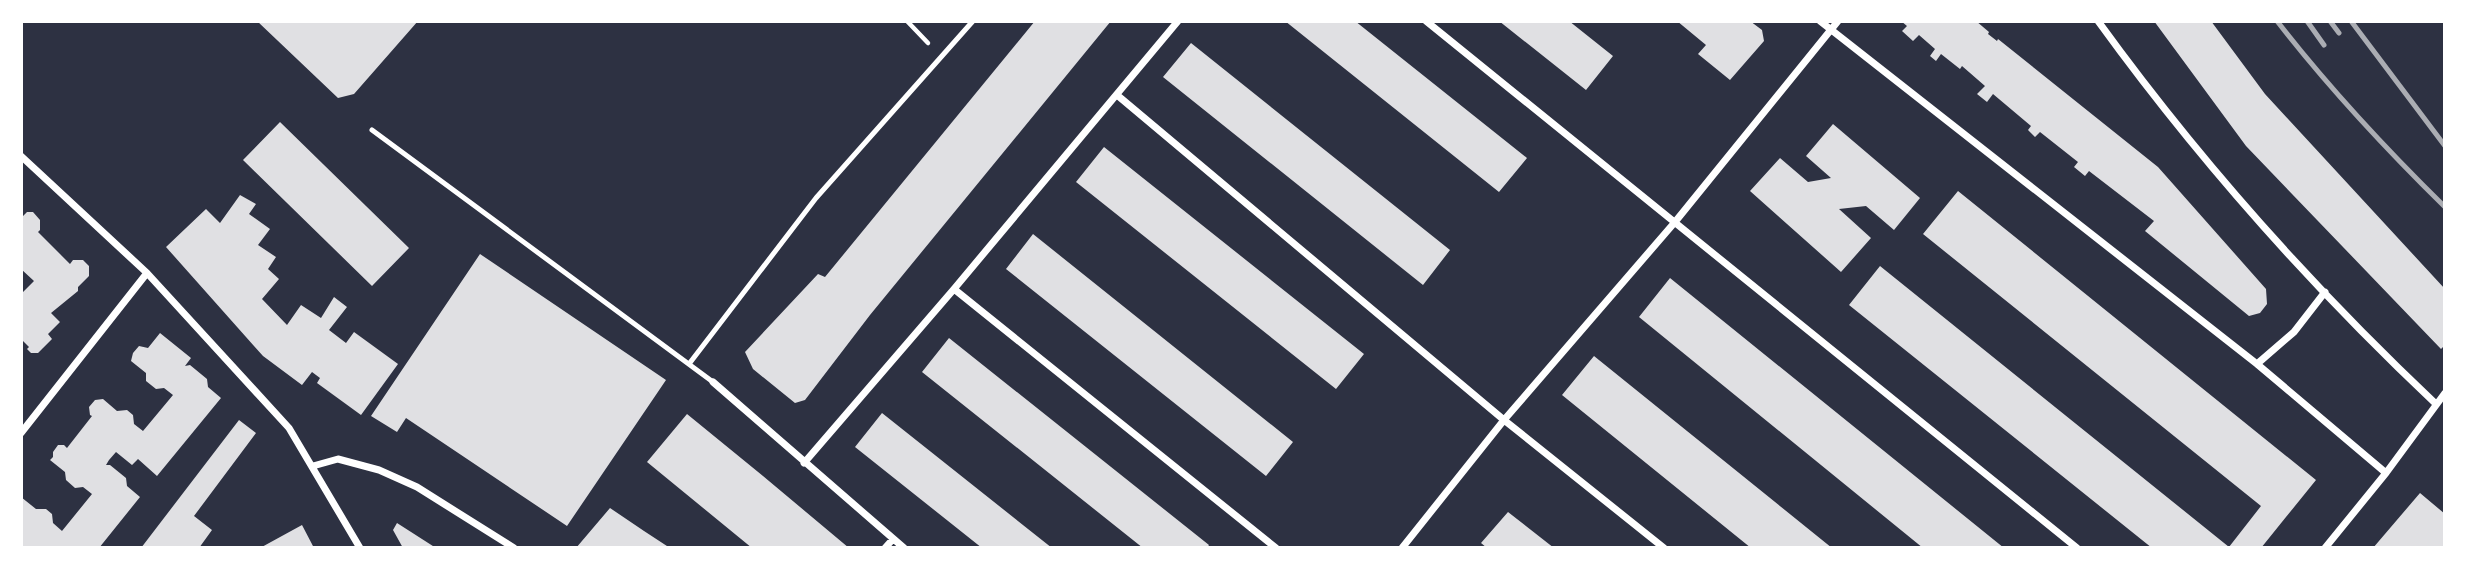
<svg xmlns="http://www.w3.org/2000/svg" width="2466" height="569" font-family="Merriweather,serif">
	<rect width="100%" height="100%" fill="#2d3142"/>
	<path fill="#e0e0e3" d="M257 21H418L354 94 338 98Z
		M1035 21H1111L870 315 805 400 795 403 753 369 745 352 818 274 825 277Z
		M1285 21H1355L1527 158 1499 192Z
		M1499 21H1569L1613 56 1586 90Z
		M1677 21H1750L1762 30 1764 41 1730 80 1698 54 1706 45Z
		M1901 21H1976L1989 32 1988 34 1997 41 1998 39 2158 167 2266 289 2267 304 2260 313 2249 316 2145 231 2154 221 2089 171 2085 176 2074 167 2078 162 2040 132 2035 137 2028 130 2031 126 1993 94 1987 102 1977 94 1985 86 1962 66 1960 69 1941 54 1936 61 1930 56 1935 49 1919 35 1913 41 1902 31 1907 26Z
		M2154 21H2211L2265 94 2445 289V345L2441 349 2246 146Z
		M1191 43 1450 250 1423 285 1163 77Z
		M280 122 409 248 372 286 243 160Z
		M1833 124 1920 198 1894 230 1866 206 1839 209 1871 238 1841 272 1750 191 1780 158 1808 182 1831 178 1806 156Z
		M1104 147 1364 354 1336 389 1076 182Z
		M1958 191 2316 480 2261 548H2152L1849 305 1880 266 2229 547 2261 506 1923 234Z
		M240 195 256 204 249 214 270 229 258 245 276 257 268 269 279 279 262 299 287 325 301 305 321 318 334 297 347 307 329 330 346 343 354 332 398 364 361 415 317 383 320 378 312 372 302 385 263 356 166 247 206 209 220 223Z
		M27 212H33L40 220V230L38 232 70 264 73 260H83L89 266V276L78 287V291L51 313 60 322 48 334 52 339 38 353H31L27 349 29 347 21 339V294L34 281 21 269V218Z
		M1033 234 1293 442 1266 476 1006 269Z
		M480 254 666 380 567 526 406 418 397 432 371 416Z
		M1670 278 2004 548H1923L1639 317Z
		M160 333 191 358 185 366 190 365 207 379 208 387 221 398 157 476 138 459 132 465 116 452 109 460 106 465H110L126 478 127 486 140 497 99 548H21V497L36 509H46L52 514 53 523 62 531 92 494 83 487 75 488 66 480 65 472 50 460 53 457V452L58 445H64L67 448 92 416 90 415 89 407 95 400 103 399 117 411 127 410 133 415 134 424 143 431 173 395 164 388 156 389 146 381V373L131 361 133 353 139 346 148 348Z
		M949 338 1209 545 1207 548H1143L922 372Z
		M1594 356 1832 548H1751L1562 395Z
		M882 413 1052 548H982L855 447Z
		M687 414 763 476 849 548H752L647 462Z
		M239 420 256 433 194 516 212 530 199 548H141Z
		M2420 493 2445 514V548H2373Z
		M610 508 644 531 670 548H576Z
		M1508 512 1554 548H1487L1481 543Z
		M397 523 436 548H403L393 530Z
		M302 525 314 548H260Z"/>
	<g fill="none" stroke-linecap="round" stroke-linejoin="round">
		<path stroke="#fff" stroke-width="4.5" d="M907 21 928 43"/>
		<path stroke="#fff" stroke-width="5" d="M372 130 713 382
			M689 364 816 198 973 21"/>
		<path stroke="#fff" stroke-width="7" d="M1426 21 2077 548
			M1820 21 2257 364 2386 473
			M2098 21C2198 159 2312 287 2436 404
			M1117 95 1504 420 1664 548
			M21 156 147 273 289 428 360 548
			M954 289 1276 548
			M2257 364 2294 332 2325 292
			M713 382 904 548
			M21 433 147 273
			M804 463 954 289 1178 21
			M313 466 338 459 379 470 417 487 514 548
			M885 548 893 539
			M1402 548 1504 420 1675 222 1838 21
			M2325 548 2386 473 2445 393"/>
		<path stroke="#abadb3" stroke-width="5" d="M2277 21C2329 88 2385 148 2445 207
			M2307 21 2324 45
			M2330 21 2339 33
			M2351 21 2445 146"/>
	</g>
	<rect width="2466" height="569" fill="none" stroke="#ffffff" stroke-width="46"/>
</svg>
